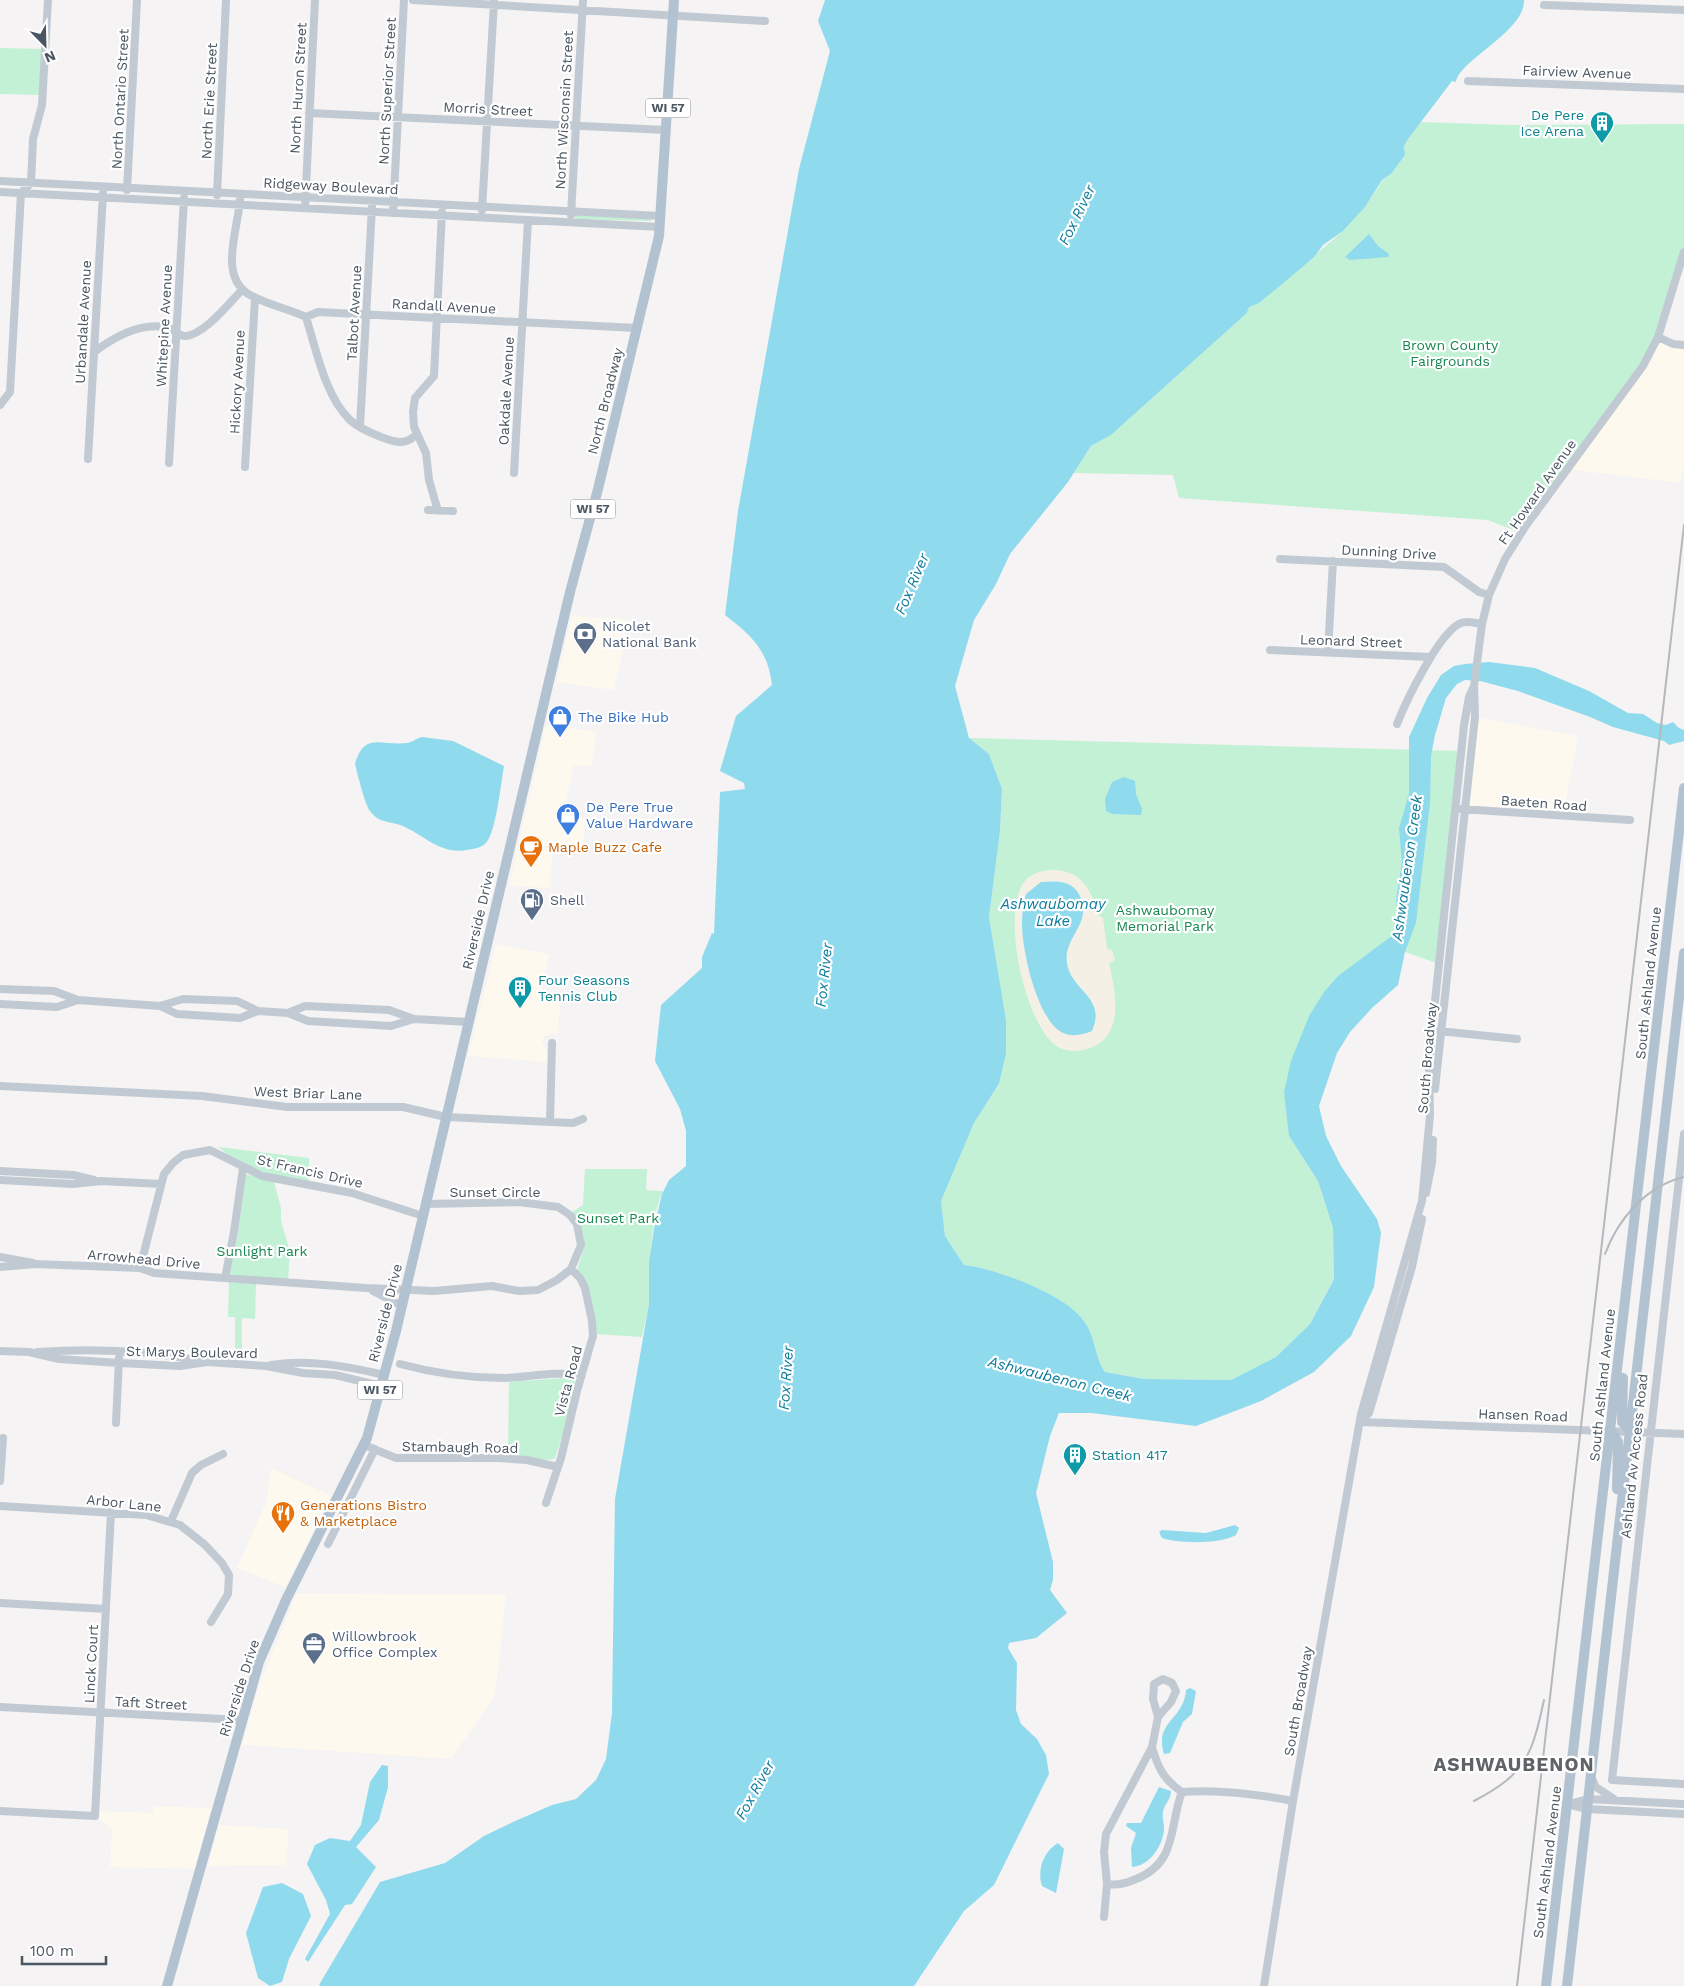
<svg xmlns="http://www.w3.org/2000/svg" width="1684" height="1986" font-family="'Work Sans',sans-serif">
	<rect width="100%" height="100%" fill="#f5f3f3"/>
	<path fill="#fdf9ef" d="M1658 337 1684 345V460L1681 483 1566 469Z
		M572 616 630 619 614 690 556 682Z
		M1475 717 1578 736 1563 817 1465 810Z
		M546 725 596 731 592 766 574 765 563 817 585 818 583 854H552L550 888 509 886Z
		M496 944 549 954 542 991 561 993 558 1034 551 1033 544 1037 542 1041 548 1055 547 1062 468 1056Z
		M271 1468 331 1496 285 1587 237 1568 267 1500Z
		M297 1593 506 1595 495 1695 451 1759 242 1745 260 1683Z
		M153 1806 211 1808 195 1869 110 1867 112 1830 99 1818V1811L153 1813Z
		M219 1825 289 1829 286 1865 208 1866Z"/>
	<path fill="#c3f1d5" d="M0 48 45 49 43 95 0 94Z
		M1420 122 1509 125 1684 124V252L1658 337 1643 366 1521 533 1488 520 1179 498 1173 475 1074 473 1091 446 1111 435 1247 313 1249 307 1259 303 1343 231 1365 207 1383 180 1391 174 1405 155 1404 148 1408 139Z
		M575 215 651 218V221L575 219Z
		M969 738 1462 751 1439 964 1405 952 1392 936 1356 963 1289 1136 1318 1181 1333 1228 1334 1278 1310 1324 1276 1357 1231 1380 1144 1379 1105 1372C1094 1356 1096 1336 1083 1320 1065 1294 994 1268 964 1265L945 1236 941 1201 974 1123 999 1085 1006 1054V1020L989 917 1000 831 1002 789 989 754Z
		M218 1147 309 1158V1181C275 1178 244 1169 218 1147Z
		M585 1169H647L646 1190 663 1191C648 1224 651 1267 649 1303 648 1314 644 1326 642 1337L596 1334 577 1270 584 1248V1237L581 1225 572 1212 583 1205Z
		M245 1174 274 1182 281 1208V1221L290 1251 288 1281 228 1276 238 1235Z
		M229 1282 256 1284 255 1319 242 1318V1361H235V1317H228Z
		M564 1378H572L575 1382 565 1428 555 1458 550 1460 508 1456 509 1382Z"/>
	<path fill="#f5f0e5" d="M1051 870C1080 869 1092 889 1097 914L1103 918 1107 949 1112 950 1115 960 1109 963C1116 994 1126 1041 1083 1050 1073 1052 1062 1051 1054 1044 1024 1018 1003 921 1022 885 1028 874 1040 871 1051 870Z"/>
	<path fill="#90daee" d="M825 0H1524C1525 32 1460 59 1456 82L1452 81 1408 139 1404 147 1405 155 1391 174 1382 180 1365 207 1343 231 1323 245 1314 257 1287 280 1259 303 1249 307 1247 313 1111 435 1091 446 1068 482 1010 554 996 584 974 620 955 686 969 738 989 754 1002 789 1000 831 989 917 1006 1020V1054L999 1084 974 1123 941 1201 945 1236 964 1265C994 1268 1065 1294 1083 1320 1096 1336 1094 1356 1105 1372L1144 1379 1231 1380 1276 1357 1310 1324 1334 1279 1333 1228 1318 1181 1289 1136 1284 1092 1291 1061 1309 1016 1324 992 1338 976 1393 935 1400 924 1396 900 1402 863 1399 828 1409 794V737L1427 698 1441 675 1454 666 1465 664 1489 662 1535 668 1589 691 1628 713 1643 714 1657 723 1666 725 1673 722 1679 728 1684 730V741L1669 745 1664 741 1613 727 1590 717 1518 691 1480 681 1465 680 1457 684 1446 698 1435 735 1431 756 1430 803 1416 923 1405 952 1398 985 1372 1008 1350 1032 1337 1053 1319 1106 1326 1136 1341 1166 1377 1219 1381 1233 1374 1287 1351 1336 1314 1372 1261 1401 1196 1426 1091 1413H1059L1050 1436 1036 1493 1053 1562V1580L1050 1590 1067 1613 1036 1638 1009 1643 1008 1648 1017 1663 1016 1710 1021 1724 1037 1739 1046 1755 1049 1774 994 1885 964 1911 914 1986H321L319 1985 380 1882 445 1863 484 1836 513 1822 552 1805 576 1799 596 1780 606 1759 612 1713 615 1499 649 1304V1263L654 1228 662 1194 669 1180 686 1166V1131L680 1109 655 1061 661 1005 702 968V957L712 933 714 934 720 792 745 789 744 783 720 771 736 716 772 685C768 650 751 635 725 615L738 511 799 169 830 51 818 21Z
		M1369 234 1378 246 1389 254 1388 257 1350 260 1345 257Z
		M422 737 453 741 504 766C501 782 496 835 485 844 480 848 473 849 467 850 439 855 424 834 400 825 388 821 379 823 370 811 365 805 357 772 355 764 364 731 382 746 407 743 413 742 417 738 422 737Z
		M1124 777 1135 781 1136 794 1142 809 1141 815 1112 814 1106 811 1105 799 1112 782Z
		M1041 882C1056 881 1071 880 1079 894 1094 924 1063 936 1067 963 1071 991 1107 997 1092 1031 1082 1035 1073 1037 1063 1033 1037 1021 1021 947 1022 921 1022 912 1024 903 1026 894Z
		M1235 1525 1239 1528 1236 1535C1220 1544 1180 1544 1162 1538L1159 1532 1162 1530 1206 1533Z
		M1190 1688 1196 1691 1192 1714 1183 1722 1170 1753 1164 1754C1154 1721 1184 1720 1186 1690Z
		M382 1765 388 1766V1787L379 1820 356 1847 376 1867 352 1904 345 1905 308 1962 305 1959 330 1914 326 1900 307 1864 315 1845 330 1838 350 1841 361 1825 370 1782Z
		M1159 1787 1171 1791C1171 1800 1164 1804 1163 1812 1162 1817 1164 1823 1164 1828 1164 1844 1150 1866 1132 1867L1131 1848 1136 1833 1126 1826 1127 1823H1141Z
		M1058 1843 1064 1849 1056 1893 1042 1886C1037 1870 1043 1852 1058 1843Z
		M282 1883 303 1894 311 1916 289 1959 282 1982 270 1986 258 1978 246 1933 263 1887Z"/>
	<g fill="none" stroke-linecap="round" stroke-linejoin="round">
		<path stroke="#c1cad2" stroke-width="8" d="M413 0 765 21
			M1544 5 1684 10
			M1468 81 1684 89
			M309 113 666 130
			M0 181 660 216
			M127 190 137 0
			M0 192 660 227
			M217 195 226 0
			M240 200C238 230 217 279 252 296 269 305 289 309 306 317L318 312 637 328
			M305 208 315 0
			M482 210 494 2
			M393 213 404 0
			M571 215 583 0
			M306 317C316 349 325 396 350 420 358 428 371 433 381 437 395 442 404 446 416 435
			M1658 337 1673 344 1684 345
			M94 352C114 337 143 321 169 328 175 330 180 337 186 336 205 334 229 303 242 290
			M0 405 10 392 21 193 31 183 33 139 42 105 48 0
			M360 427 372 207
			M88 459 103 193
			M169 463 184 198
			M245 467 255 298
			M514 473 528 220
			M428 510 453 511
			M438 511 429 480 426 453 414 427 413 412 415 398 434 376 442 212
			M1280 559 1444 567 1479 592 1489 595
			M1270 650 1430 657
			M1328 652 1333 561
			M1397 724C1406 701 1438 635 1459 624 1465 620 1475 623 1482 624L1489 595 1505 559 1525 527 1643 366 1658 337 1684 252
			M1461 809 1630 820
			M0 989 54 991 78 1000
			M0 1004 57 1007 78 1000 160 1006 177 1014 240 1018 258 1011 288 1013 308 1021 391 1026 414 1019 469 1022
			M160 1006 183 999 237 1001 258 1011
			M288 1013 305 1006 389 1010 414 1019
			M1439 1031 1517 1039
			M0 1086 202 1096 287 1107H403L446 1117 573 1123 583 1119
			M1435 1089 1475 717 1474 686 1482 624
			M550 1122 552 1043
			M1684 1134 1612 1780 1684 1784
			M0 1171 73 1175 94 1180
			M0 1180 73 1184 101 1181 161 1184
			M1426 1193 1432 1163 1433 1140
			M0 1257 33 1263
			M0 1267 35 1264 140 1268 154 1273 366 1288 434 1291 492 1286 519 1291 538 1290 557 1280 571 1269 581 1245 577 1224 570 1215 558 1207 519 1202 425 1204
			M140 1268 164 1174 173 1163 183 1155 210 1150 262 1176 352 1193 423 1216
			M225 1278 234 1232 243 1168
			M373 1291 402 1306
			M0 1351 29 1352 59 1359 119 1363 180 1366 207 1362 266 1366 303 1373 335 1375 381 1386
			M38 1352C92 1348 151 1351 203 1361
			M400 1364C433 1373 469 1378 504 1378 529 1377 556 1371 581 1375
			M271 1365C309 1359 347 1366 384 1375
			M1361 1422 1369 1413 1412 1267 1422 1219
			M1361 1422 1684 1434
			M116 1423 119 1358
			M364 1445 396 1458H498L527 1460 558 1467
			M0 1481 3 1438
			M546 1503 561 1458 577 1391 593 1336 592 1321 585 1288 580 1278 571 1269
			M0 1506 146 1515 180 1525 204 1544 222 1563 229 1575 228 1594 211 1622
			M171 1521 192 1473 201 1465 223 1454
			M328 1544 375 1449
			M0 1603 106 1609
			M0 1707 241 1720
			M1152 1747C1158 1768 1164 1780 1182 1792 1169 1825 1178 1863 1136 1879 1127 1883 1117 1886 1107 1884L1104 1852 1106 1834Z
			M1152 1747 1158 1717 1153 1699 1154 1684 1163 1679 1172 1683 1176 1691 1171 1702 1158 1717
			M1591 1777 1596 1787 1614 1799
			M1182 1792C1219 1789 1257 1794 1293 1801
			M1569 1804 1588 1799 1684 1804
			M1571 1805 1587 1809 1684 1814
			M0 1811 95 1816 111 1512
			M1104 1917 1107 1884
			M1264 1986 1293 1801 1361 1414 1422 1201 1430 1115 1429 1065 1432 1030 1464 725 1469 697 1474 686"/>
		<path stroke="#b3c2d1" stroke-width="10" d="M1623 1378 1622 1422 1630 1431
			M1611 1430 1618 1442 1617 1489
			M167 1986 259 1662 286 1600 367 1438 396 1331 570 592 598 489 659 236 674 0
			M1546 1986 1684 788
			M1567 1986 1684 953"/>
		<path stroke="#b5b8bd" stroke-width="2" d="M1605 1254C1618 1219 1646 1186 1684 1177
			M1474 1801C1526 1774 1532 1755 1544 1700
			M1517 1986 1684 525"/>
	</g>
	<defs>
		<g id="building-pin" transform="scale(1.25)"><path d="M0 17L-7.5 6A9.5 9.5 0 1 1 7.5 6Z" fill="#0f9aa8" stroke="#fff"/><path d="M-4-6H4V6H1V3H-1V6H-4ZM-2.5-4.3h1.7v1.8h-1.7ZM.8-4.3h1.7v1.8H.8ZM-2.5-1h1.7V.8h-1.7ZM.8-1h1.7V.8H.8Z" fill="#fff"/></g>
		<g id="bank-pin" transform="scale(1.25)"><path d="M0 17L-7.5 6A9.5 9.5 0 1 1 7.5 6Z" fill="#5c6f8a" stroke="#fff"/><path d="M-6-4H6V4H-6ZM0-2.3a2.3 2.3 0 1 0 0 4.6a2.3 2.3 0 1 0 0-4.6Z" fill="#fff"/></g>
		<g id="shop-pin" transform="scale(1.25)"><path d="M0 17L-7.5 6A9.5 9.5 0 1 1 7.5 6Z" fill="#3f7fe0" stroke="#fff"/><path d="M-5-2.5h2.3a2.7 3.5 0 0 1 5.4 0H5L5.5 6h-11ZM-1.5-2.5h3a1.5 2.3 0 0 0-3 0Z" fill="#fff"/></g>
		<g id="cafe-pin" transform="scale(1.25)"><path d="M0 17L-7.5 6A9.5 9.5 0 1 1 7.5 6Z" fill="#e8710a" stroke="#fff"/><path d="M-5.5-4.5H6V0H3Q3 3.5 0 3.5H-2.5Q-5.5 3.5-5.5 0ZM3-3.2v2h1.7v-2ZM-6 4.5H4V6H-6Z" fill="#fff"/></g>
		<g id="fuel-pin" transform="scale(1.25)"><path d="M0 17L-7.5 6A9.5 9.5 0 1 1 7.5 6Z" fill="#5c6f8a" stroke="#fff"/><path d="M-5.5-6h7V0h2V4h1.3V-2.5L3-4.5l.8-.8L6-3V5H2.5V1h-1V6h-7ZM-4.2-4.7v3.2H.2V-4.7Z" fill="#fff"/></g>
		<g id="restaurant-pin" transform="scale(1.25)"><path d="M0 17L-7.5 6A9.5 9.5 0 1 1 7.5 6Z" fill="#e8710a" stroke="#fff"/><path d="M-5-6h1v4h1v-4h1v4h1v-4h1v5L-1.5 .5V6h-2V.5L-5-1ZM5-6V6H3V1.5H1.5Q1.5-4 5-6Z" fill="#fff"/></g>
		<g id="office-pin" transform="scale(1.25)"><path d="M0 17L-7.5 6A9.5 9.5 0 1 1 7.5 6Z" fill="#5c6f8a" stroke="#fff"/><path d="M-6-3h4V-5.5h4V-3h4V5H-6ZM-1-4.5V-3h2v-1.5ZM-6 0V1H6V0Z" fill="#fff"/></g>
	</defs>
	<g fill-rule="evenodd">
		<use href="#building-pin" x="1602" y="123"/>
		<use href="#bank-pin" x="585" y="634"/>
		<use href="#shop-pin" x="560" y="717"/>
		<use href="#shop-pin" x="568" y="815"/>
		<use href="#cafe-pin" x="531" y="847"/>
		<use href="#fuel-pin" x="532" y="900"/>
		<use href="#building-pin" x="520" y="988"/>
		<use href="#building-pin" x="1075" y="1455"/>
		<use href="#restaurant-pin" x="283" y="1513"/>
		<use href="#office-pin" x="314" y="1644"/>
	</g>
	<g text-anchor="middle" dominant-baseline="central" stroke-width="4.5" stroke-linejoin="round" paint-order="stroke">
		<g fill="#fff" stroke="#808990" stroke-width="1">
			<rect x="645.5" y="98.5" width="45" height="19" rx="4"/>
			<rect x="570.5" y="499.5" width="45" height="19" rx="4"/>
			<rect x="357.5" y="1380.5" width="45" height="19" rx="4"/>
		</g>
		<g font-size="12" font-weight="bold" fill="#4a5661">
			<text x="668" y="108">WI 57</text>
			<text x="593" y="509">WI 57</text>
			<text x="380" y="1390">WI 57</text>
		</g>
		<g font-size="14" fill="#4a5661" stroke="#fff">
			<text transform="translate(1577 72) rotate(2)">Fairview Avenue</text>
			<text transform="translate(298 88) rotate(-87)">North Huron Street</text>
			<text transform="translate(387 91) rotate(-87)">North Superior Street</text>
			<text transform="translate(120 99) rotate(-87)">North Ontario Street</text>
			<text transform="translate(209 101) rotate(-87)">North Erie Street</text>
			<text transform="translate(488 109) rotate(3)">Morris Street</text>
			<text transform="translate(564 110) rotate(-87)">North Wisconsin Street</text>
			<text transform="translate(331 186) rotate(3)">Ridgeway Boulevard</text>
			<text transform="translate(444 306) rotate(3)">Randall Avenue</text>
			<text transform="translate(354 313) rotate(-87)">Talbot Avenue</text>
			<text transform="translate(83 322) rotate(-87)">Urbandale Avenue</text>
			<text transform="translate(164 326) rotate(-87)">Whitepine Avenue</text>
			<text transform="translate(237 382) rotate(-87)">Hickory Avenue</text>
			<text transform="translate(506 391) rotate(-87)">Oakdale Avenue</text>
			<text transform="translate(605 401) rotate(-76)">North Broadway</text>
			<text transform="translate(1537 492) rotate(-55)">Ft Howard Avenue</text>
			<text transform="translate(1389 552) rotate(3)">Dunning Drive</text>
			<text transform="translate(1351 641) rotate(2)">Leonard Street</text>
			<text transform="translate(1544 803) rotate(4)">Baeten Road</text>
			<text transform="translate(478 920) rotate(-77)">Riverside Drive</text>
			<text transform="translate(1648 983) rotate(-84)">South Ashland Avenue</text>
			<text transform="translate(1427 1058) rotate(-85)">South Broadway</text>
			<text transform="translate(308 1093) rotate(2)">West Briar Lane</text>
			<text transform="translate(310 1171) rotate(13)">St Francis Drive</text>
			<text x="495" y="1192">Sunset Circle</text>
			<text transform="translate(144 1259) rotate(5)">Arrowhead Drive</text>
			<text transform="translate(385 1313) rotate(-76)">Riverside Drive</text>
			<text transform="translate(192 1352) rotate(1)">St Marys Boulevard</text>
			<text transform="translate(568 1381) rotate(-75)">Vista Road</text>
			<text transform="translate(1602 1385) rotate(-84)">South Ashland Avenue</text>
			<text transform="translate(1523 1415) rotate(2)">Hansen Road</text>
			<text transform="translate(460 1447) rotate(1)">Stambaugh Road</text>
			<text transform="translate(1634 1456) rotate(-84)">Ashland Av Access Road</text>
			<text transform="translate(124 1503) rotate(6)">Arbor Lane</text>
			<text transform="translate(91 1664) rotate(-87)">Linck Court</text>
			<text transform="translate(239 1688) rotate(-72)">Riverside Drive</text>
			<text transform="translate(1298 1701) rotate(-80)">South Broadway</text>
			<text transform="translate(151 1703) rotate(3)">Taft Street</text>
			<text transform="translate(1547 1862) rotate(-83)">South Ashland Avenue</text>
		</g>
		<g font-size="14" fill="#0d838f" stroke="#fff" text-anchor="start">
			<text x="1584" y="115" text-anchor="end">De Pere<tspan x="1584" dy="16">Ice Arena</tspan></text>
			<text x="538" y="980">Four Seasons<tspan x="538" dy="16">Tennis Club</tspan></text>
			<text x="1092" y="1455">Station 417</text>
		</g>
		<g font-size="14" fill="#17864f" stroke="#fff">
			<text x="1450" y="345">Brown County<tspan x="1450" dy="16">Fairgrounds</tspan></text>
			<text x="1165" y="910">Ashwaubomay<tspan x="1165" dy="16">Memorial Park</tspan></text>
			<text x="618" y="1218">Sunset Park</text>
			<text x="262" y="1251">Sunlight Park</text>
		</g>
		<g font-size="14" fill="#4e5e75" stroke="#fff" text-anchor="start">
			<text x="602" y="626">Nicolet<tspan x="602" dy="16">National Bank</tspan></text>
			<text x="550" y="900">Shell</text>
			<text x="332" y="1636">Willowbrook<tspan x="332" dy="16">Office Complex</tspan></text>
		</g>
		<g font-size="14" fill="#366cbe" stroke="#fff" text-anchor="start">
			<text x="578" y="717">The Bike Hub</text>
			<text x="586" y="807">De Pere True<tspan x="586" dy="16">Value Hardware</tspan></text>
		</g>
		<g font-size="14" fill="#c56008" stroke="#fff" text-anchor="start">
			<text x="548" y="847">Maple Buzz Cafe</text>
			<text x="300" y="1505">Generations Bistro<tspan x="300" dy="16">&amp; Marketplace</tspan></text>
		</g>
		<g font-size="15" font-style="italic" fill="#0c7c9b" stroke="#fff">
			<text transform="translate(1077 215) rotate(-64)">Fox River</text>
			<text transform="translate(912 584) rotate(-67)">Fox River</text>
			<text transform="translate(1407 868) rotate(-82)">Ashwaubenon Creek</text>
			<text x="1053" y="904">Ashwaubomay<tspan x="1053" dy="17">Lake</tspan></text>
			<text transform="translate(824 975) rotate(-84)">Fox River</text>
			<text transform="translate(786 1378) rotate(-86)">Fox River</text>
			<text transform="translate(1060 1379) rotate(14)">Ashwaubenon Creek</text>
			<text transform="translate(755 1790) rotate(-61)">Fox River</text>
		</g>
		<g font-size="19" font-weight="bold" letter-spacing="1" fill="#5f6368" stroke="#fff">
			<text x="1514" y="1764">ASHWAUBENON</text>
		</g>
	</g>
	<g transform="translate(45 45) rotate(157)" stroke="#ffffff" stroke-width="4" paint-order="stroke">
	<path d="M0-4L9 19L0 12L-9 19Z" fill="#4a5661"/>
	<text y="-8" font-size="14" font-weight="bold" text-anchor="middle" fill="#4a5661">N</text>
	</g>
	<path d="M22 1956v8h84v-8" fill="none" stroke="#4a5661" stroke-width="2.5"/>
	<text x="30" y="1956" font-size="15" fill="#4a5661" stroke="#ffffff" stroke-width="4" paint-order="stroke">100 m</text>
</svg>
